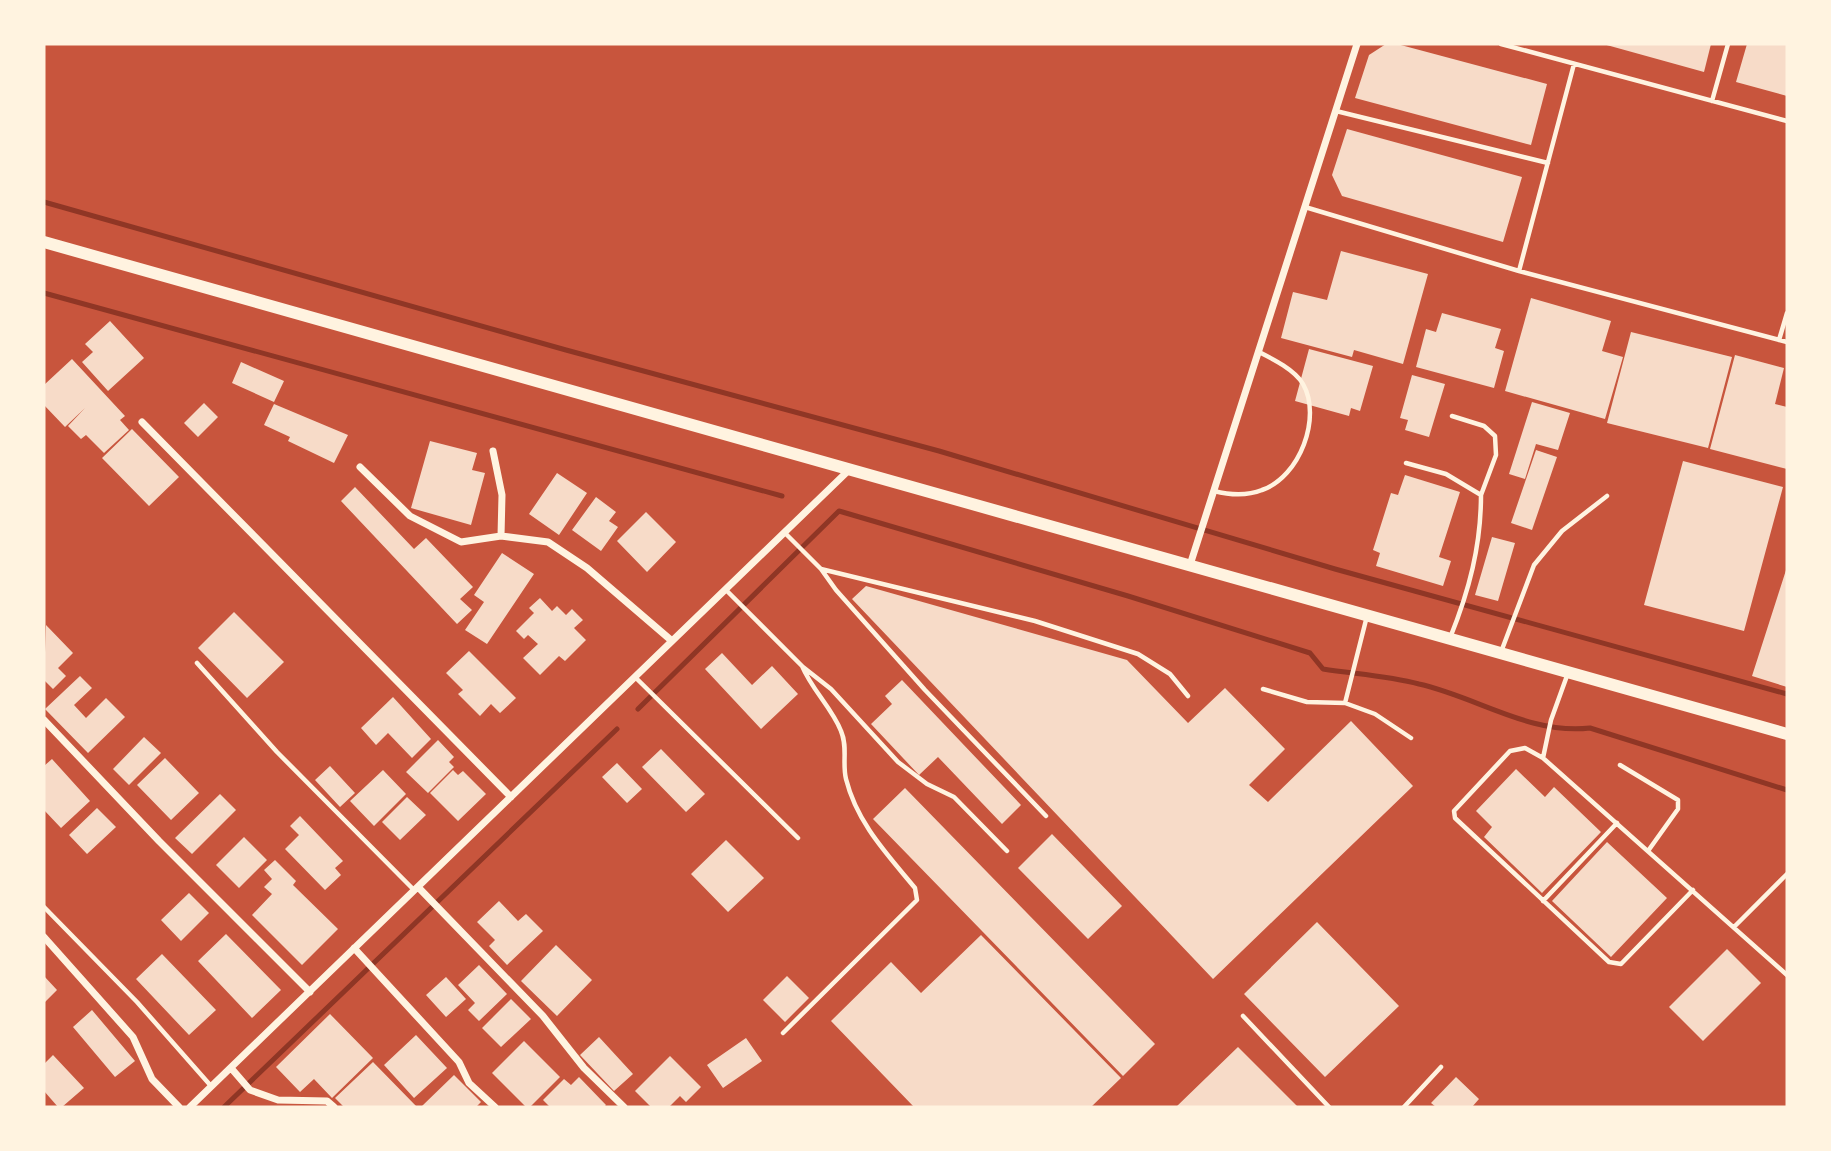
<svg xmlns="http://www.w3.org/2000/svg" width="1831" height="1151" font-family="'Archivo Narrow',sans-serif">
	<rect width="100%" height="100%" fill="#c8553d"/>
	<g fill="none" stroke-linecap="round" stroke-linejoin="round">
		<path stroke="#8f3625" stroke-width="5" d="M44 202 566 350 939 451 1335 569 1787 694
			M44 293 782 496
			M638 709 839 511 1128 596 1310 653 1323 669C1355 674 1388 676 1419 684 1477 697 1530 735 1590 728L1787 790
			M224 1107 617 729"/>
	</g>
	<path fill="#f7dbc8" d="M1386 44H1397L1547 84 1531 145 1355 98 1369 55Z
		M1603 44H1711L1704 72Z
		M1747 44H1787V96L1736 82Z
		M1347 129 1522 177 1503 242 1342 196 1332 175Z
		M1341 251 1428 274 1403 364 1354 350 1352 357 1281 338 1293 292 1327 300Z
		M1531 298 1611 321 1602 351 1623 357 1605 419 1505 391Z
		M1442 313 1501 329 1495 348 1504 351 1494 388 1416 367 1426 329 1436 332Z
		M110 321 144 358 108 391 82 362 93 352 85 344Z
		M1631 332 1732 357 1708 448 1607 423Z
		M1309 349 1373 366 1360 411 1351 408 1349 416 1295 401Z
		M1735 355 1784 368 1775 404 1787 407V469L1710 449Z
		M72 359 125 416 120 420 129 430 104 453 86 435 81 439 68 426 85 408 65 427 44 405V385Z
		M241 362 284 381 274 402 232 383Z
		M1412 375 1445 384 1429 437 1405 430 1408 420 1400 418Z
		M1532 402 1570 413 1558 450 1536 444 1525 479 1509 474Z
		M204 403 218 417 198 437 184 423Z
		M274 404 348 435 334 463 288 441 290 437 264 425Z
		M132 429 179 477 149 506 102 458Z
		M430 441 477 453 472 470 485 473 471 525 411 508Z
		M1536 450 1557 457 1532 530 1511 523Z
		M1683 461 1783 487 1744 631 1644 605Z
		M557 473 587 493 559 535 529 514Z
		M1405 475 1460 492 1439 557 1451 561 1443 586 1376 566 1380 553 1373 550 1391 493 1398 495Z
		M355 487 414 549 426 538 473 587 460 599 472 610 457 624 341 501Z
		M596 497 616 512 609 521 618 527 601 551 572 530Z
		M646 512 676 542 647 572 617 541Z
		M1492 537 1515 543 1498 601 1475 595Z
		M502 553 534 574 487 644 465 630 484 602 474 595Z
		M1787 567V687L1752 676Z
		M866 586 1127 660 1188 723 1225 688 1285 749 1249 785 1268 802 1351 721 1413 786 1213 979 852 599Z
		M540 598 552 611 557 606 566 615 572 609 583 620 574 628 586 640 565 661 559 656 540 675 523 658 538 644 528 635 524 639 516 631 534 613 529 608Z
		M234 612 284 662 247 698 198 648Z
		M46 625 73 653 58 668 66 676 53 689 44 680Z
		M469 651 516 698 500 713 491 704 480 716 458 694 463 690 446 673Z
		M722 653 752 685 772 666 798 694 761 729 705 669Z
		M80 676 92 688 74 705 86 718 106 698 125 717 88 753 45 709Z
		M902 680 1021 805 1002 824 938 757 919 775 871 724 892 704 885 696Z
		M393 697 431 739 412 758 388 733 376 745 361 728Z
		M144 737 161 753 129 785 113 769Z
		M438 740 454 757 449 762 454 767 428 793 406 772Z
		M661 749 705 794 686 812 642 767Z
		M165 758 199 793 171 820 137 785Z
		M52 759 90 801 61 828 44 810V766Z
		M617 763 642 789 627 803 602 777Z
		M330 766 355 793 340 807 315 780Z
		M1516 769 1545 797 1554 787 1601 832 1542 893 1484 837 1492 827 1476 811Z
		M383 770 406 794 374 826 350 801Z
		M453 770 458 775 463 771 486 794 458 821 430 793Z
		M905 788 1155 1044 1123 1076 873 819Z
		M220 794 236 810 192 854 175 838Z
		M407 797 426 815 400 840 382 822Z
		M97 808 116 827 87 854 69 835Z
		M300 816 343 861 335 868 341 875 325 890 285 849 299 835 290 826Z
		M1052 834 1122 906 1088 939 1018 868Z
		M244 837 267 860 239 888 216 865Z
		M726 840 764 878 728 912 691 874Z
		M1607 842 1667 898 1611 957 1552 901Z
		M275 860 296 881 293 885 338 929 302 965 252 915 272 894 264 887 272 879 264 870Z
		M189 893 209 913 181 941 161 920Z
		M499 901 518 921 526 914 543 931 507 965 489 946 495 940 477 922Z
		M1317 922 1399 1006 1325 1077 1244 994Z
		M226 934 281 990 252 1018 198 961Z
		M981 935 1121 1078 1091 1107H914L831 1021 891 962 921 993Z
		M556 945 592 980 557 1016 521 981Z
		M1727 949 1761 983 1703 1041 1669 1007Z
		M162 954 216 1010 189 1035 136 979Z
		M479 965 507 994 479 1021 468 1010 475 1003 458 985Z
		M44 976 57 990 44 1003Z
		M787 976 809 998 785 1022 763 1000Z
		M446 977 466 999 446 1017 426 995Z
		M511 999 531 1019 501 1047 482 1028Z
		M92 1010 135 1061 115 1077 73 1027Z
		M330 1014 373 1058 332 1098 314 1079 300 1092 276 1067Z
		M416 1035 447 1068 414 1098 384 1065Z
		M599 1037 633 1074 614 1091 580 1055Z
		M746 1038 762 1061 723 1088 707 1065Z
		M524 1041 560 1077 530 1107H526L492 1073Z
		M1238 1047 1298 1107H1176Z
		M53 1055 84 1088 62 1107H58L44 1091V1064Z
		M670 1056 701 1087 686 1102 680 1096 669 1107H651L635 1091Z
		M373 1062 417 1107H344L335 1098Z
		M454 1075 481 1102 476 1107H421Z
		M579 1077 606 1105 604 1107H550L543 1100 564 1079 571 1085Z
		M1456 1077 1479 1099 1472 1107H1436L1431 1103Z"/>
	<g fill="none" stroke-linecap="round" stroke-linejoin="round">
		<path stroke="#fff3e0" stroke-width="4.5" d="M1501 44 1787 121
			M1712 101 1728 44
			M1336 111 1548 163
			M1305 207 1519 271 1787 342
			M1519 271 1574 64
			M1779 340 1787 313
			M1452 416 1484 426 1495 436 1496 455 1481 495
			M1406 463 1446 474 1481 495C1481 546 1469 591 1450 638
			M1214 491C1230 495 1247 496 1262 490 1300 477 1322 417 1303 384 1295 370 1273 359 1259 352
			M785 533 821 569 1035 621 1138 654 1170 674 1188 696
			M821 569 836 590 925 690 1046 816
			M725 589 802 666C812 690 832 708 841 731 848 747 842 763 846 779 857 823 887 854 915 888L917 900 783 1033
			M1501 652 1534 565 1562 531 1607 496
			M197 663 277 752 414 890
			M803 667 831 689 898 762 927 784 954 797 1007 851
			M1568 673 1551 720 1543 758 1787 975
			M635 677 798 838
			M1263 689 1307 702 1345 703 1367 616
			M1345 703 1375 714 1411 738
			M1543 758 1525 748 1510 751 1454 811 1455 818 1609 962 1621 964 1693 890
			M1620 765 1678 800V809L1648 851
			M1543 901 1617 823
			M44 907 137 1002 211 1086
			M1734 927 1787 874
			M1243 1016 1329 1107
			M1404 1107 1441 1067"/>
		<path stroke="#fff3e0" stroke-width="7" d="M142 422 511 797
			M493 451 502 495 501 536
			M360 467 410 516 461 542 501 536 548 542 587 568 672 641
			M1190 565 1357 44
			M44 720 159 841 310 992
			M418 887 543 1016 584 1068 624 1107
			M44 937 133 1037 152 1079 179 1107
			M354 948 459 1062 469 1083 495 1107
			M231 1068 250 1090 278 1100 327 1101 334 1107
			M190 1107 849 470"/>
		<path stroke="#fff3e0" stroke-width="12" d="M44 242 1787 734"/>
	</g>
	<rect width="1831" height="1151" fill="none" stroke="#fff3e0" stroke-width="91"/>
</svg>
